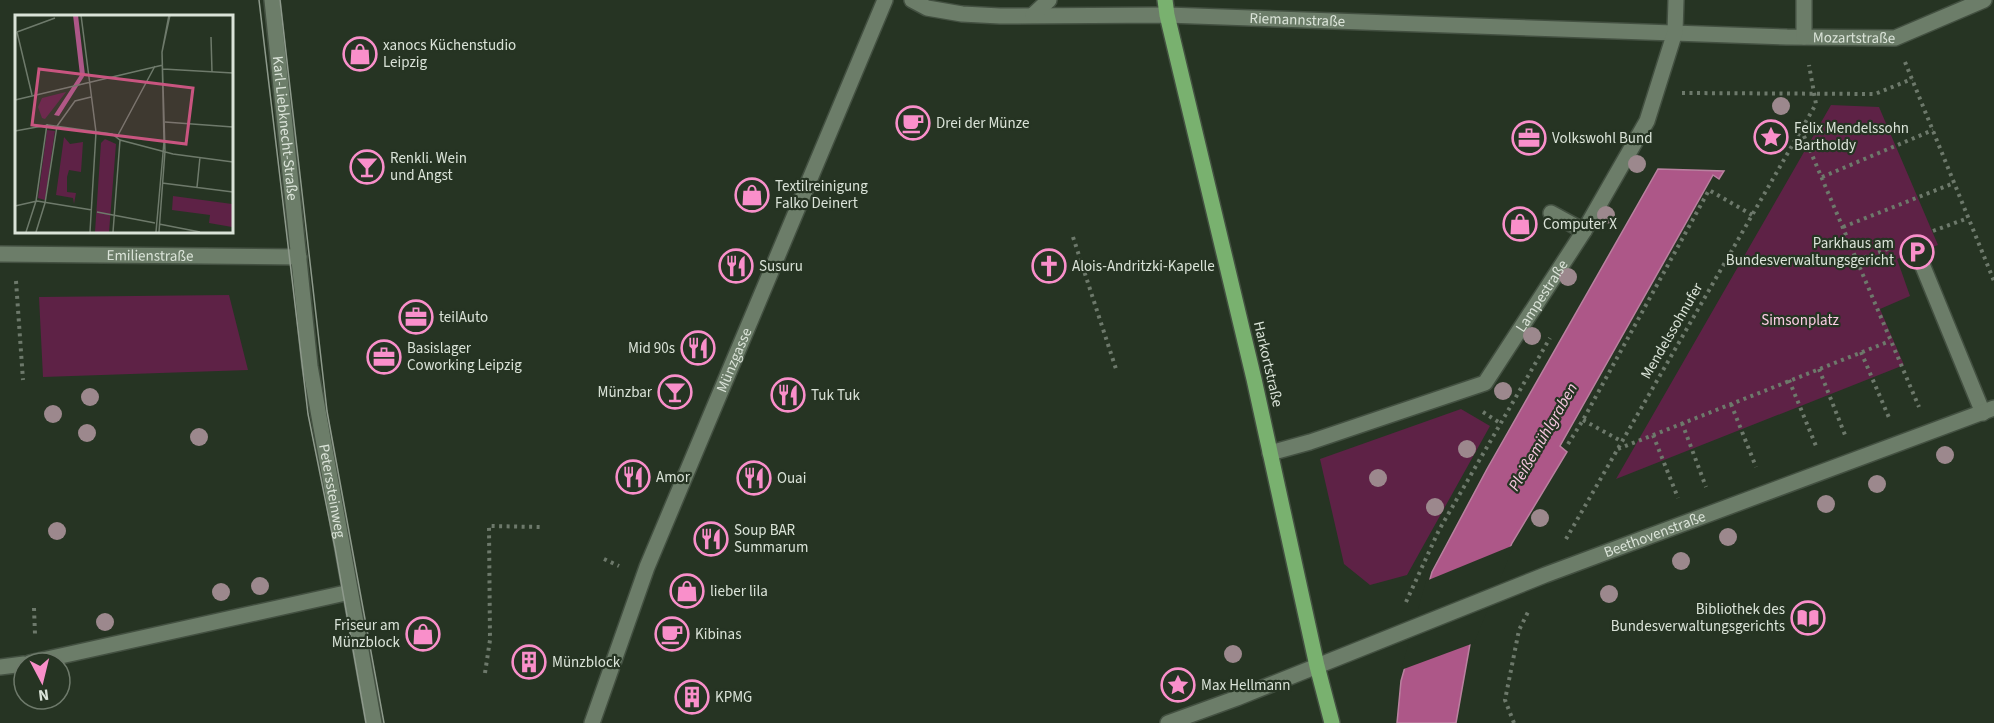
<svg xmlns="http://www.w3.org/2000/svg" width="1994" height="723" font-family="'Source Sans 3',sans-serif">
	<rect width="100%" height="100%" fill="#263423"/>
	<path fill="#5e2246" d="M1831 105 1879 107 1938 245 1897 259 1910 296 1880 309 1904 365 1616 479Z
		M229 295 248 370 43 377 39 297Z
		M1461 409 1490 426 1407 575 1370 585 1344 564 1320 459Z"/>
	<path fill="#ad5788" stroke="#ba81a0" stroke-width="1.5" d="M1658 169 1724 171 1719 179 1713 175 1560 446 1567 452 1512 543 1470 644 1456 723H1397L1401 681 1432 572 1487 469Z"/>
	<path fill="#263423" d="M1514 545 1474 643 1401 670 1426 581Z"/>
	<g fill="none" stroke-linecap="round" stroke-linejoin="round">
		<g stroke="#435041" stroke-width="18">
			<path id="lane" d="M1551 213 1584 231
				M1917 252 1983 413
				M29 663 350 592
				M0 667 24 664"/>
		</g>
		<g stroke="#435041" stroke-width="18">
			<g id="street">
				<path id="s1" d="M912 0 927 8 962 14 1000 16 1167 15 1787 37 1895 38 1984 0"/>
				<path d="M1033 15 1049 0"/>
				<path d="M1804 37V0"/>
				<path id="s2" d="M0 254 299 257"/>
				<path id="s3" d="M1270 453 1310 442 1485 383 1584 231 1647 121 1675 32 1676 0"/>
				<path id="s4" d="M592 723 647 567 885 0"/>
				<path id="s5" d="M1168 723 1237 698 1545 575 1994 408"/>
			</g>
		</g>
		<g stroke="#435041" stroke-width="18">
			<g id="secondary">
				<path id="s6" d="M272 0 310 366 374 723"/>
			</g>
		</g>
		<g stroke="#435041" stroke-width="18">
			<path id="primary" d="M1165 0 1167 15 1254 379 1317 666 1332 723"/>
		</g>
		<path stroke="#6d796b" stroke-width="4" stroke-dasharray="3 4.5" stroke-linecap="butt" d="M1905 62 1994 281
			M1682 93 1875 94 1912 79
			M1801 129 1919 407
			M1822 177 1933 130
			M1843 227 1954 183
			M1933 231 1968 218
			M1073 237 1116 369
			M1857 260 1893 247
			M16 281 23 380
			M1861 352 1890 420
			M1819 369 1845 435
			M1789 380 1816 446
			M1731 404 1756 467
			M1483 412 1500 423
			M1583 420 1621 441
			M1682 423 1706 487
			M1653 435 1678 498
			M1568 444 1583 420 1709 190 1752 215
			M1618 449 1890 341
			M1566 539 1816 104 1809 65
			M604 559 619 566
			M1406 602 1439 530 1550 338
			M34 608 35 634
			M485 673 490 640 489 526 541 527
			M1514 723 1505 700 1519 630 1528 612"/>
		<use href="#lane" stroke="#6c7d69" stroke-width="15"/>
		<use href="#street" stroke="#6c7d69" stroke-width="15"/>
		<use href="#secondary" stroke="#6c7d69" stroke-width="15"/>
		<use href="#primary" stroke="#79b16f" stroke-width="15"/>
		<path stroke="#8e9a8c" stroke-width="1.5" d="M259 0 308 414 335 548 366 723
			M280 0 327 411 384 723"/>
	</g>
	<g fill="#9c888d">
		<circle cx="1781" cy="106" r="9"/>
		<circle cx="1637" cy="164" r="9"/>
		<circle cx="1606" cy="215" r="9"/>
		<circle cx="1568" cy="277" r="9"/>
		<circle cx="1532" cy="336" r="9"/>
		<circle cx="1503" cy="391" r="9"/>
		<circle cx="90" cy="397" r="9"/>
		<circle cx="53" cy="414" r="9"/>
		<circle cx="87" cy="433" r="9"/>
		<circle cx="199" cy="437" r="9"/>
		<circle cx="1467" cy="449" r="9"/>
		<circle cx="1945" cy="455" r="9"/>
		<circle cx="1378" cy="478" r="9"/>
		<circle cx="1877" cy="484" r="9"/>
		<circle cx="1826" cy="504" r="9"/>
		<circle cx="1435" cy="507" r="9"/>
		<circle cx="1540" cy="518" r="9"/>
		<circle cx="57" cy="531" r="9"/>
		<circle cx="1728" cy="537" r="9"/>
		<circle cx="1681" cy="561" r="9"/>
		<circle cx="260" cy="586" r="9"/>
		<circle cx="221" cy="592" r="9"/>
		<circle cx="1609" cy="594" r="9"/>
		<circle cx="105" cy="622" r="9"/>
		<circle cx="1233" cy="654" r="9"/>
	</g>
	<defs>
		<g id="shop-ring" transform="scale(1.725)"><circle r="9.5" fill="#263423" stroke="#f98fca" stroke-width="1.5"/><path d="M-5-2.5h2.3a2.7 3.5 0 0 1 5.4 0H5L5.5 6h-11ZM-1.5-2.5h3a1.5 2.3 0 0 0-3 0Z" fill="#f98fca"/></g>
		<g id="cafe-ring" transform="scale(1.725)"><circle r="9.5" fill="#263423" stroke="#f98fca" stroke-width="1.5"/><path d="M-5.5-4.5H6V0H3Q3 3.5 0 3.5H-2.5Q-5.5 3.5-5.5 0ZM3-3.2v2h1.7v-2ZM-6 4.5H4V6H-6Z" fill="#f98fca"/></g>
		<g id="sight-ring" transform="scale(1.725)"><circle r="9.5" fill="#263423" stroke="#f98fca" stroke-width="1.5"/><path d="M0-6L1.8-2.2L6-1.7L2.9 1.2L3.7 5.4L0 3.3L-3.7 5.4L-2.9 1.2L-6-1.7L-1.8-2.2Z" fill="#f98fca"/></g>
		<g id="office-ring" transform="scale(1.725)"><circle r="9.5" fill="#263423" stroke="#f98fca" stroke-width="1.5"/><path d="M-6-3h4V-5.5h4V-3h4V5H-6ZM-1-4.5V-3h2v-1.5ZM-6 0V1H6V0Z" fill="#f98fca"/></g>
		<g id="bar-ring" transform="scale(1.725)"><circle r="9.5" fill="#263423" stroke="#f98fca" stroke-width="1.5"/><path d="M-6-5H6L.8 .8V4.5H3.5V6h-7V4.5H-.8V.8Z" fill="#f98fca"/></g>
		<g id="parking-ring" transform="scale(1.725)"><circle r="9.5" fill="#263423" stroke="#f98fca" stroke-width="1.5"/><path d="M-3.5-5.5H1a3.5 3.5 0 0 1 0 7H-1V5.5H-3.5ZM-1-3.4V-.6H.8a1.4 1.4 0 0 0 0-2.8Z" fill="#f98fca"/></g>
		<g id="restaurant-ring" transform="scale(1.725)"><circle r="9.5" fill="#263423" stroke="#f98fca" stroke-width="1.5"/><path d="M-5-6h1v4h1v-4h1v4h1v-4h1v5L-1.5 .5V6h-2V.5L-5-1ZM5-6V6H3V1.5H1.5Q1.5-4 5-6Z" fill="#f98fca"/></g>
		<g id="church-ring" transform="scale(1.725)"><circle r="9.5" fill="#263423" stroke="#f98fca" stroke-width="1.5"/><path d="M-1.2-6h2.4v3.5h3.3v2.4h-3.3V6h-2.4V-.1h-3.3v-2.4h3.3Z" fill="#f98fca"/></g>
		<g id="library-ring" transform="scale(1.725)"><circle r="9.5" fill="#263423" stroke="#f98fca" stroke-width="1.5"/><path d="M-6-4Q-3-5.5-.7-3.5V5Q-3 3-6 4ZM6-4Q3-5.5 .7-3.5V5Q3 3 6 4Z" fill="#f98fca"/></g>
		<g id="building-ring" transform="scale(1.725)"><circle r="9.5" fill="#263423" stroke="#f98fca" stroke-width="1.5"/><path d="M-4-6H4V6H1V3H-1V6H-4ZM-2.5-4.3h1.7v1.8h-1.7ZM.8-4.3h1.7v1.8H.8ZM-2.5-1h1.7V.8h-1.7ZM.8-1h1.7V.8H.8Z" fill="#f98fca"/></g>
	</defs>
	<g fill-rule="evenodd">
		<use href="#shop-ring" x="360" y="54"/>
		<use href="#cafe-ring" x="913" y="123"/>
		<use href="#sight-ring" x="1771" y="137"/>
		<use href="#office-ring" x="1529" y="138"/>
		<use href="#bar-ring" x="367" y="167"/>
		<use href="#shop-ring" x="752" y="195"/>
		<use href="#shop-ring" x="1520" y="224"/>
		<use href="#parking-ring" x="1917" y="252"/>
		<use href="#restaurant-ring" x="736" y="266"/>
		<use href="#church-ring" x="1049" y="266"/>
		<use href="#office-ring" x="416" y="317"/>
		<use href="#restaurant-ring" x="698" y="348"/>
		<use href="#office-ring" x="384" y="357"/>
		<use href="#bar-ring" x="675" y="392"/>
		<use href="#restaurant-ring" x="788" y="395"/>
		<use href="#restaurant-ring" x="633" y="477"/>
		<use href="#restaurant-ring" x="754" y="478"/>
		<use href="#restaurant-ring" x="711" y="539"/>
		<use href="#shop-ring" x="687" y="591"/>
		<use href="#library-ring" x="1808" y="618"/>
		<use href="#shop-ring" x="423" y="634"/>
		<use href="#cafe-ring" x="672" y="634"/>
		<use href="#building-ring" x="529" y="662"/>
		<use href="#sight-ring" x="1178" y="685"/>
		<use href="#building-ring" x="692" y="697"/>
	</g>
	<g text-anchor="middle" dominant-baseline="central" stroke-width="4.5" stroke-linejoin="round" paint-order="stroke">
		<g font-size="15" fill="#dae3d8" stroke="#263423">
			<text stroke="none"><textPath href="#s1" startOffset="388">Riemannstraße</textPath></text>
			<text stroke="none"><textPath href="#s1" startOffset="945">Mozartstraße</textPath></text>
			<text stroke="none"><textPath href="#s6" startOffset="129">Karl-Liebknecht-Straße</textPath></text>
			<text stroke="none"><textPath href="#s2" startOffset="150">Emilienstraße</textPath></text>
			<text stroke="none"><textPath href="#s3" startOffset="330">Lampestraße</textPath></text>
			<text transform="translate(1672 331) rotate(-60)">Mendelssohnufer</text>
			<text stroke="none"><textPath href="#s4" startOffset="390">Münzgasse</textPath></text>
			<text transform="translate(1268 364) rotate(77)">Harkortstraße</text>
			<text stroke="none"><textPath href="#s6" startOffset="495">Peterssteinweg</textPath></text>
			<text stroke="none"><textPath href="#s5" startOffset="522">Beethovenstraße</textPath></text>
		</g>
		<g font-size="15" fill="#dae3d8" stroke="#263423" text-anchor="start">
			<text x="383" y="45">xanocs Küchenstudio<tspan x="383" dy="17">Leipzig</tspan></text>
			<text x="936" y="123">Drei der Münze</text>
			<text x="1794" y="128">Felix Mendelssohn<tspan x="1794" dy="17">Bartholdy</tspan></text>
			<text x="1552" y="138">Volkswohl Bund</text>
			<text x="390" y="158">Renkli. Wein<tspan x="390" dy="17">und Angst</tspan></text>
			<text x="775" y="186">Textilreinigung<tspan x="775" dy="17">Falko Deinert</tspan></text>
			<text x="1543" y="224">Computer X</text>
			<text x="1894" y="243" text-anchor="end">Parkhaus am<tspan x="1894" dy="17">Bundesverwaltungsgericht</tspan></text>
			<text x="759" y="266">Susuru</text>
			<text x="1072" y="266">Alois-Andritzki-Kapelle</text>
			<text x="439" y="317">teilAuto</text>
			<text x="407" y="348">Basislager<tspan x="407" dy="17">Coworking Leipzig</tspan></text>
			<text x="675" y="348" text-anchor="end">Mid 90s</text>
			<text x="652" y="392" text-anchor="end">Münzbar</text>
			<text x="811" y="395">Tuk Tuk</text>
			<text x="656" y="477">Amor</text>
			<text x="777" y="478">Ouai</text>
			<text x="734" y="530">Soup BAR<tspan x="734" dy="17">Summarum</tspan></text>
			<text x="710" y="591">lieber lila</text>
			<text x="1785" y="609" text-anchor="end">Bibliothek des<tspan x="1785" dy="17">Bundesverwaltungsgerichts</tspan></text>
			<text x="400" y="625" text-anchor="end">Friseur am<tspan x="400" dy="17">Münzblock</tspan></text>
			<text x="695" y="634">Kibinas</text>
			<text x="552" y="662">Münzblock</text>
			<text x="1201" y="685">Max Hellmann</text>
			<text x="715" y="697">KPMG</text>
		</g>
		<g font-size="15" fill="#fccce4" stroke="#263423">
			<text x="1800" y="320">Simsonplatz</text>
		</g>
		<g font-size="16" font-style="italic" fill="#f8c8e1" stroke="#263423">
			<text transform="translate(1543 437) rotate(-60)">Pleißemühlgraben</text>
		</g>
	</g>
	<g transform="translate(15 15)">
		<rect width="218" height="218" fill="#263423"/>
		<path d="M51 77 30 104 27 103 23 92 27 83ZM32 115 40 116 30 185 23 183ZM49 122 55 129 68 127 66 157 54 155 52 162V177L61 178 59 189 58 183 41 180ZM90 124 101 129 94 217H80L86 128ZM158 181 217 189V212L194 208 195 200 157 195Z" fill="#5e2246"/>
		<path d="M58 0H63L70 60 44 101 39 100 65 60Z" fill="#ad5788"/>
		<path fill="none" stroke="#6e7a6b" stroke-width="1.5" d="M66 0 81 117 75 217M2 17 17 80M2 17 40 3M196 22 197 57M148 54 218 58M0 85 148 50M150 107 218 112M0 116 33 110 97 119 105 125 158 139 218 147M102 122 140 51M147 168 218 177M182 172 185 142M0 191 22 186 77 195M82 197 140 208M144 209 185 217M11 217 21 186 32 109M21 217 30 188 42 111 60 86 76 82M98 217 105 125M141 217 149 127 147 37 155 0M144 217 150 136 147 37 154 0"/>
		<path fill="#c95580" fill-opacity="0.15" stroke="#c95580" stroke-width="3" d="M24 54 178 73 171 129 17 110Z"/>
		<rect width="218" height="218" fill="none" stroke="#dae3d8" stroke-width="3"/>
	</g>
	<g transform="translate(42 681) rotate(173)"><circle r="28" fill="#263423" stroke="#6e7a6b" stroke-width="1.5"/>
	<path d="M0-4.5L10 22L0 15L-10 22Z" fill="#f98fca"/>
	<text y="-9" font-size="16" font-weight="bold" text-anchor="middle" fill="#dae3d8">N</text>
	</g>
</svg>
